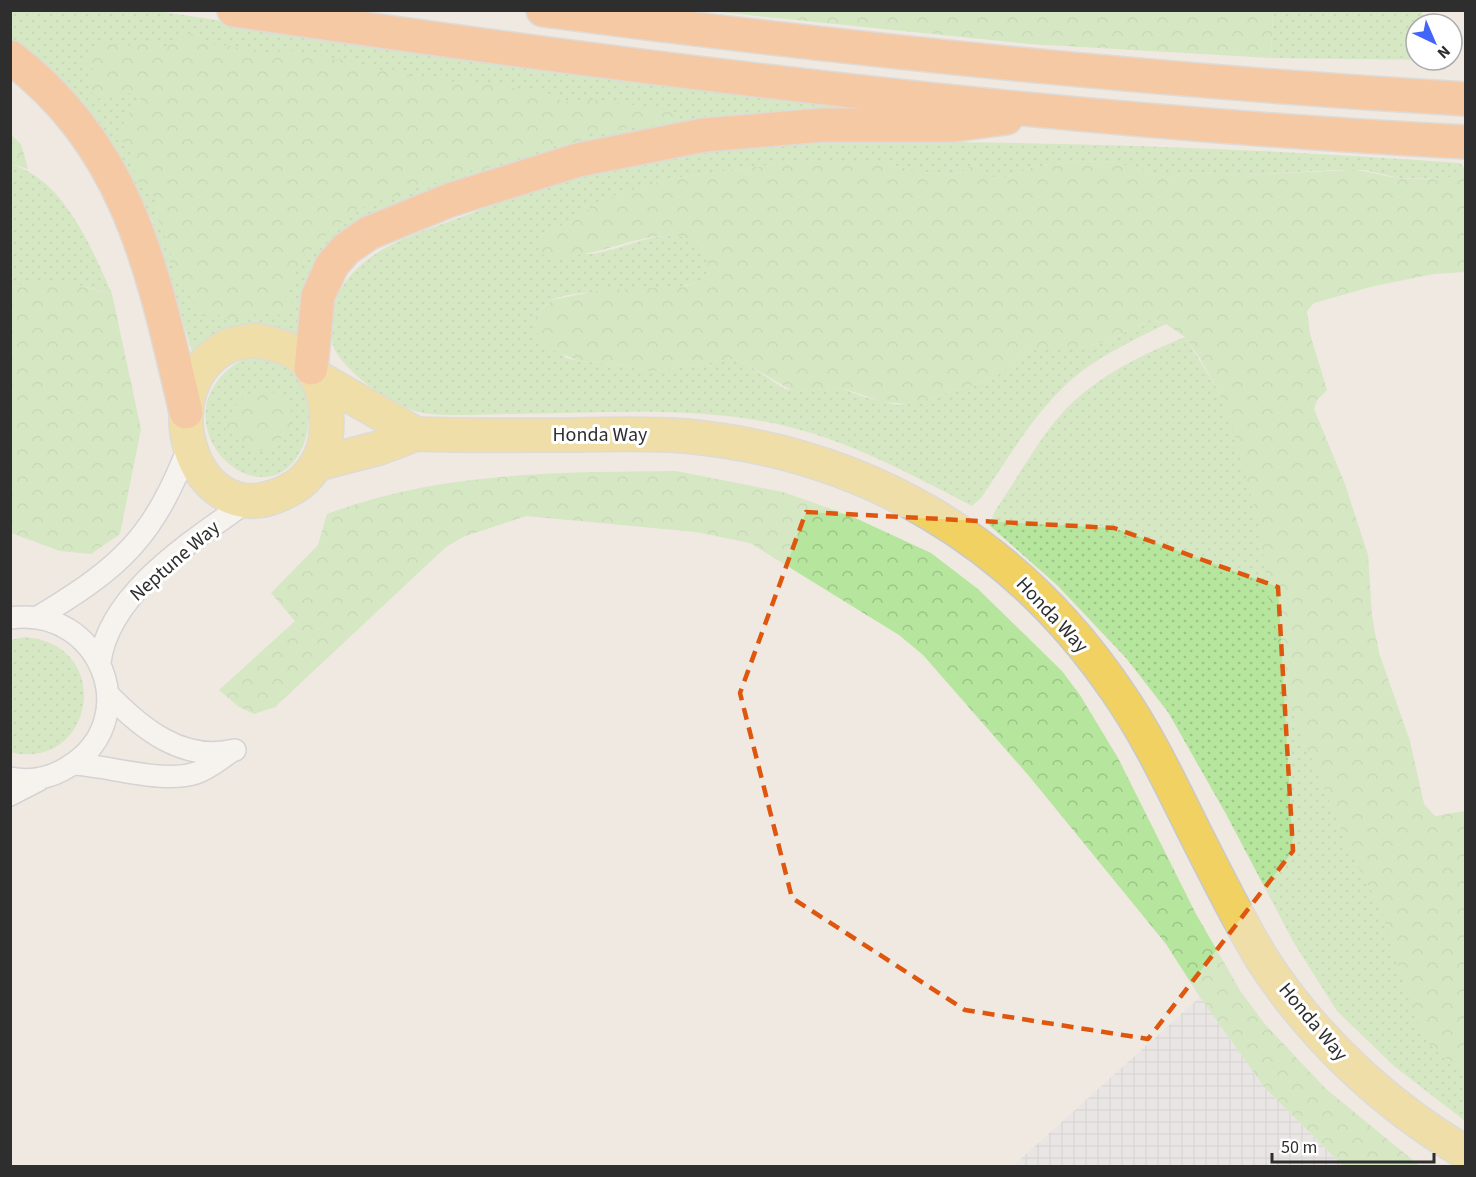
<svg xmlns="http://www.w3.org/2000/svg" width="1476" height="1177" font-family="'Source Sans 3',sans-serif">
	<defs>
		<pattern id="industrial-grid" width="8" height="8" patternUnits="userSpaceOnUse" patternTransform="scale(1.5)"><rect width="8" height="8" fill="#e3e1e8"/><path d="M0 4h8M4 0v8" fill="none" stroke="#c3c1c7"/></pattern>
		<pattern id="grass-dots" width="8" height="8" patternUnits="userSpaceOnUse" patternTransform="scale(1.5)"><rect width="8" height="8" fill="#b6e59e"/><path d="M2 2h.1M6 6h.1" fill="none" stroke="#9dc588" stroke-width="1.8" stroke-linecap="round"/></pattern>
		<pattern id="forest-crowns" width="20" height="18" patternUnits="userSpaceOnUse" patternTransform="scale(1.5)"><rect width="20" height="18" fill="#b6e59e"/><path d="M2 6a3 3 0 1 1 6 0M12 15a3 3 0 1 1 6 0" fill="none" stroke="#9dc588"/></pattern>
	</defs>
	<rect width="100%" height="100%" fill="#efe9e1"/>
	<path fill="url(#industrial-grid)" d="M1200 997 1264 1087 1343 1166H1013Z"/>
	<path fill="url(#grass-dots)" d="M1421 10 1426 24H1416V60H1438L1271 58 1273 11Z
		M10 11H157L328 37 832 99 888 114 366 219 303 336C257 314 234 340 195 362L152 220 138 193 31 54 11 38Z
		M849 141C1053 142 1257 148 1460 163L1465 169V175L1449 178H1399L1365 170H1333L1244 175 1195 173 1166 177 1117 163 1082 161 1034 167 1001 178 993 177 976 164 953 175 922 172 887 164 792 162 667 179 601 200 573 221 541 234C551 238 578 254 588 254 624 252 671 218 704 248 707 256 712 265 708 274 696 298 583 284 552 300 549 302 545 306 542 309 537 314 534 317 534 324L566 358 579 361 621 365 651 372 732 359 745 363 785 389 801 392 839 387 861 396 897 405 930 400 950 391 990 381 1028 352 1040 348H1082L1109 340 1150 320 1166 324C1137 338 1108 352 1082 371 1039 404 1011 454 981 498L972 506C909 473 846 439 777 424 687 405 598 414 507 414 480 414 451 417 423 413 397 409 341 371 333 345 328 327 332 306 341 289 357 260 393 242 423 231 480 211 535 187 594 172 676 151 765 146 849 141Z
		M10 164C64 179 91 247 112 294 71 283 53 278 11 287Z
		M1185 337 1218 390 1465 1018 1442 1056 1465 1069V1121L1394 1066 1337 1011 1294 943 1226 814 1168 712 1126 658 1057 585 989 525 996 509C1020 475 1044 428 1074 401 1106 372 1146 353 1185 337Z
		M247 357C254 357 263 357 270 358 334 372 314 498 246 474 235 470 223 460 217 451 192 413 210 376 247 357Z
		M25 637C117 645 93 773 10 752L11 640Z"/>
	<path fill="url(#forest-crowns)" d="M709 11H1273L1271 58 1030 44Z
		M191 34H197L217 47C231 42 237 50 249 51 256 51 265 54 272 53 277 53 281 50 286 50 300 50 307 58 323 56L329 61C339 58 348 59 357 65 367 64 371 68 381 70 395 73 399 62 411 78 427 81 441 77 455 83L461 78 481 86 495 83 528 92 544 91 564 102 589 99 615 102 680 113 672 121 658 125 589 133 582 141 537 150 480 171 474 169 464 174 452 173 433 184 424 183 411 191 404 190C389 203 387 197 373 203 364 207 360 209 351 211L345 221 329 229 322 243 304 254V260L293 271 295 280 284 290V294L294 306 283 315 259 313 232 321 217 314 203 317 187 291 176 283 175 268 169 261 172 250 165 236 168 229 161 226 154 210 157 200 136 180 132 155 116 132 125 125 121 118 139 107 142 101C125 82 115 103 95 98L87 83 94 72 92 67 85 63 83 55 101 42 128 46 142 41 165 47Z
		M10 134 21 144 28 169 11 164Z
		M821 161 887 164 922 172 953 175 976 164 993 177 1001 178 1034 167 1082 161 1117 163 1166 177 1195 173 1244 175 1350 170C1367 170 1381 176 1398 178 1419 179 1444 179 1465 175V272L1434 274 1374 286 1314 303 1307 311 1310 334 1327 390 1317 400 1314 409 1345 484 1368 555 1372 616 1379 653 1410 741 1424 804 1435 816 1465 811V1069L1442 1056 1427 1042 1413 1011 1380 907 1348 847 1284 692 1280 674 1278 638 1269 599 1259 525 1235 436 1218 390 1199 357 1185 337 1166 324 1150 320 1109 340 1082 348H1040L1028 352 990 381 950 391 918 405 883 402 839 387 801 392 791 390 745 363 732 359 651 372 621 365 579 361 550 349 535 332 534 320 536 315 552 300 601 290 686 286C709 281 712 269 704 248 673 220 620 248 584 254 570 257 557 257 543 255L539 246 541 234 573 221 601 200 667 179 792 162Z
		M40 281 64 282 112 294 141 429 120 534 91 554 60 551 11 533V287Z
		M262 389C310 399 293 445 254 452L226 429C230 409 242 394 262 389Z
		M676 471 783 492 851 516 931 553 978 589 1062 671 1080 695 1118 758 1196 914 1241 992 1264 1023 1326 1089 1420 1166H1343L1264 1087 1200 997 1166 944 1029 776 923 655 899 635 750 543 696 532 526 516 463 537 446 547 275 707 254 714 239 707 219 690 295 621 271 593 318 545 327 514C437 472 559 472 676 471Z"/>
	<g fill="none" stroke-linecap="round" stroke-linejoin="round">
		<g stroke="#b4b7c1" stroke-width="24">
			<path id="street" d="M38 617C123 566 154 537 190 443
				M10 618C100 605 146 720 68 767 51 778 30 782 10 778
				M100 662C109 592 194 540 248 501
				M108 694C141 728 183 763 235 750
				M74 764C109 766 163 784 196 773 210 768 220 759 232 751
				M10 795 39 780"/>
		</g>
		<g stroke="#c9c9c9" stroke-width="36">
			<path id="primary" d="M255 340C268 343 282 345 294 352 327 371 336 431 317 463 307 480 295 489 276 496 191 529 149 385 228 346 236 342 246 342 255 340Z
				M317 377 416 434
				M317 464 379 448 416 434C469 436 522 435 575 435 611 434 649 433 685 436 866 453 1015 541 1117 691 1149 737 1172 787 1197 837 1218 878 1238 919 1262 959 1313 1038 1385 1105 1466 1153"/>
		</g>
		<g stroke="#c9c9c9" stroke-width="36">
			<path id="highway" d="M234 10C641 70 1055 121 1466 142
				M543 10C849 50 1157 81 1466 99
				M10 57C131 149 153 274 186 412
				M311 368 318 296 332 265 346 249 369 233 450 200 578 160 704 135 823 125H954L1006 118"/>
		</g>
		<use href="#street" stroke="#fff" stroke-width="21"/>
		<use href="#primary" stroke="#f2d163" stroke-width="33"/>
		<use href="#highway" stroke="#ffa35c" stroke-width="33"/>
	</g>
	<path d="M0 0H1476V1177H0ZM806 512 1114 528 1278 587 1293 851 1148 1039 965 1010 792 898 740 693Z" fill="#efe9e1" fill-opacity=".55" fill-rule="evenodd"/>
	<path fill="none" stroke="#df570e" stroke-width="4.5" stroke-dasharray="12 8" stroke-linejoin="round" d="M806 512 1114 528 1278 587 1293 851 1148 1039 965 1010 792 898 740 693Z"/>
	<g text-anchor="middle" dominant-baseline="central" stroke-width="6" stroke-linejoin="round" paint-order="stroke">
		<g font-size="20" fill="#2e2e2e" stroke="#fff">
			<text x="600" y="435">Honda Way</text>
			<text transform="translate(175 561) rotate(-41)">Neptune Way</text>
			<text transform="translate(1052 615) rotate(47)">Honda Way</text>
			<text transform="translate(1313 1022) rotate(50)">Honda Way</text>
		</g>
	</g>
	<rect width="1476" height="1177" fill="none" stroke="#2e2e2e" stroke-width="24"/>
	<g transform="translate(1434 42) rotate(136)"><circle r="28" fill="#ffffff" stroke="#ababab" stroke-width="1.5"/>
	<path d="M0-4.5L10 22L0 15L-10 22Z" fill="#4264fb"/>
	<text y="-9" font-size="16" font-weight="bold" text-anchor="middle" fill="#2e2e2e">N</text>
	</g>
	<path d="M1272 1153v9h162v-9" fill="none" stroke="#2e2e2e" stroke-width="3"/>
	<text x="1281" y="1153" font-size="18" fill="#2e2e2e" stroke="#ffffff" stroke-width="4.5" paint-order="stroke">50 m</text>
</svg>
